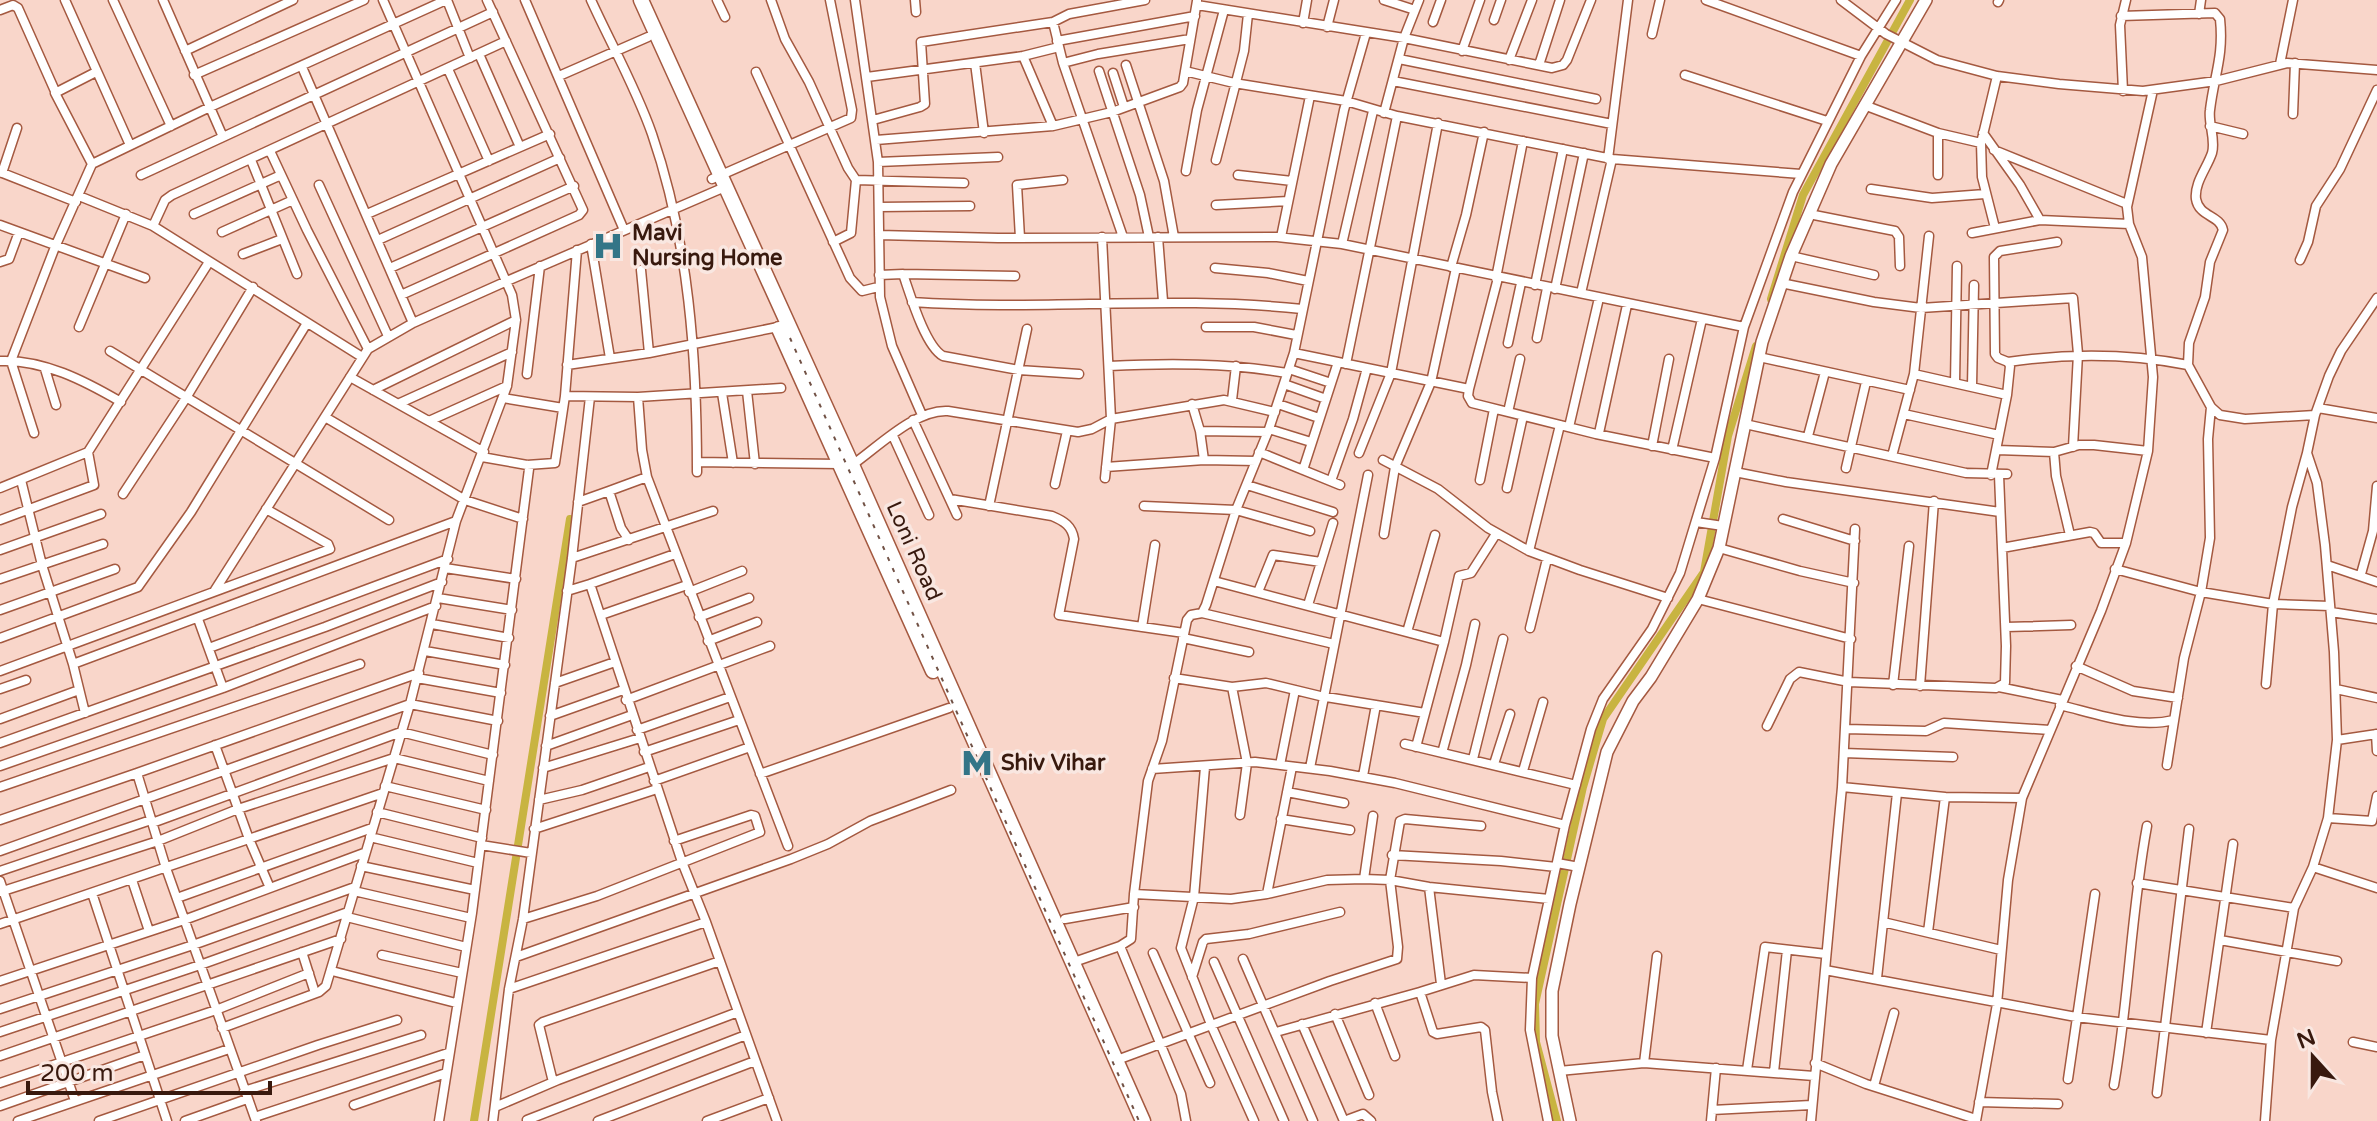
<svg xmlns="http://www.w3.org/2000/svg" width="2377" height="1121" font-family="'Varela Round',sans-serif">
	<rect width="100%" height="100%" fill="#f9d6ca"/>
	<g fill="none" stroke-linecap="round" stroke-linejoin="round">
		<path stroke="#c8b441" stroke-width="8" d="M1771 299 1803 195 1910 0
			M474 1121 570 519
			M1557 1121 1536 1042 1535 1004 1583 787 1603 719 1704 572 1728 436 1756 346"/>
		<g stroke="#a45940" stroke-width="11">
			<path id="street" d="M65 0 130 145
				M113 0 171 126
				M163 0 223 137
				M447 0 470 58
				M525 0 624 230
				M591 0C611 44 636 88 652 134 689 241 697 359 697 472
				M717 0 725 17
				M771 0 785 39 809 82 848 168 856 180 964 183
				M855 0 878 162 880 297 892 346 922 415
				M915 0 916 12
				M1384 0 1415 10
				M1706 0 1861 56
				M1841 0 1886 34 1937 60 1997 76 2059 84 2143 91 2216 81 2287 63 2377 70
				M1998 2 1999 0
				M1197 5 1404 38 1552 68 1563 65 1567 60 1591 0
				M0 10 13 5 18 8 55 91
				M2199 14 2201 0
				M2121 16 2215 13 2220 19C2224 56 2214 76 2210 110 2208 124 2216 139 2212 153 2207 168 2194 183 2196 199 2199 217 2220 215 2223 230L2210 262 2205 297 2189 343 2188 365 2211 407 2220 415 2245 419 2315 415
				M1494 20 1501 0
				M1053 22 1069 14 1145 0
				M1433 22 1441 0
				M1303 23 1307 0
				M1327 27 1334 0
				M1652 34 1660 0
				M1057 41 1195 16
				M185 51 293 0
				M1462 51 1480 0
				M479 54 520 147
				M1023 56 1053 126
				M1399 59 1596 99
				M1509 60 1532 0
				M975 63 984 133
				M1063 63 1098 54 1190 39
				M2280 64 2293 0
				M1126 65 1164 181 1174 237
				M1539 65 1560 0
				M302 67 413 323
				M448 69 489 161
				M1099 71 1140 195 1149 237
				M1185 71 1234 83 1346 101 1397 116 1612 159 1801 174
				M756 72 850 278 862 291 878 287
				M1113 73 1124 107
				M194 75 364 0
				M1685 75 1827 121
				M559 76 648 37
				M867 77 1023 56 1059 47
				M1393 81 1612 124
				M2123 91 2120 25 2126 0
				M1864 105 1938 133 1981 143
				M1384 113 1404 38 1419 0
				M2293 114 2295 63
				M873 120 920 107 925 104 921 42 1053 22 1063 63 1123 237
				M2210 126 2243 134
				M1983 133 2020 185 2040 220
				M876 140 1053 126 1112 112 1180 87 1183 83 1197 1
				M1994 150 2127 204
				M270 151 307 230 368 349
				M1608 159 1628 0
				M251 160 297 274
				M1216 160 1244 51 1248 14
				M878 162 998 157
				M92 164 55 93 96 72
				M1186 171 1197 110 1224 10
				M0 172 76 202
				M2 173 17 128
				M141 175 493 12
				M1238 175 1292 181
				M1938 175V133
				M712 179 851 118 852 110 830 0
				M319 185 388 336
				M1871 189 1932 198 1985 194
				M79 196 153 226 362 357
				M1216 205 1288 201
				M879 207 970 206
				M194 214 281 175
				M367 214 550 134
				M1809 214 1895 231 1899 237 1900 266
				M0 225 145 278
				M153 226 165 200 172 195 506 41
				M1995 228 1982 177 1981 143 1997 76
				M222 232 293 200
				M1972 233 2040 220 2129 224
				M879 235 998 238 1277 237 1342 244 1744 327
				M1102 237 1111 419 1224 400 1275 412
				M1158 237 1163 301
				M1281 237 1310 96
				M1020 238 1017 185 1063 180
				M378 240 560 158
				M833 242 851 233 856 180
				M591 244 610 358
				M1342 244 1373 111
				M577 250 565 396 638 397 781 388
				M243 254 282 239
				M1791 256 1874 275
				M2300 260 2308 242 2316 206 2340 169 2377 90
				M0 262 9 259 19 232
				M1451 267 1466 215 1484 132
				M390 268 574 186
				M1215 268 1268 273 1308 281
				M641 270 649 353
				M903 274 1015 276
				M879 275 903 274C910 294 925 346 943 356L1019 370 1079 374
				M1496 278 1523 141
				M1498 278 1469 389 1468 396 1472 403 1596 434 1715 458
				M1781 283 1874 302 1921 308 2073 298 2078 354 2073 447
				M1535 285 1563 149
				M1555 289 1584 153
				M1581 293 1612 159
				M401 295 579 215 583 210 487 0
				M912 302C1042 311 1172 295 1302 309
				M79 327 126 214
				M1206 327H1254L1296 335
				M1537 338 1547 288
				M1508 343 1521 283
				M110 351 389 520
				M1294 353 1469 389
				M1759 357 1910 390
				M0 361C43 359 85 381 121 402
				M2008 362C2069 353 2127 353 2188 365
				M1346 364 1397 116
				M567 365 649 353 778 327
				M1109 366C1169 363 1227 363 1287 373
				M45 369 56 405
				M1289 369 1331 383
				M527 374 540 266
				M1914 374 2007 395
				M350 377 484 452
				M1955 383 1957 266
				M1284 384 1326 399
				M1972 386 1974 285
				M373 390 516 320
				M747 391 755 464
				M722 393 733 463
				M638 397 642 450 647 477 788 846
				M503 398 563 408
				M1232 400 1236 366
				M400 403 512 352
				M1192 404 1200 431 1204 460
				M1278 404 1319 418
				M2318 408 2377 418
				M1508 412 1520 359
				M1904 414 1999 435
				M325 417 465 500 523 519
				M913 420 957 515
				M429 421 507 386
				M1745 424 1966 473 2007 474
				M1569 427 1599 298
				M1269 429 1311 442
				M1200 431 1268 432
				M34 433 11 361 55 247 92 164 210 107 446 0
				M1599 433 1627 305
				M893 436 929 515
				M1808 436 1825 372
				M1652 446 1669 359
				M1672 450 1702 319
				M1997 450 2054 452 2079 445H2094L2148 451
				M1259 452 1340 485
				M2054 452 2056 476 2070 535
				M1359 453 1391 373 1438 123
				M1892 456 1914 374 1929 236
				M482 457 527 465 555 463 565 396
				M1383 460 1438 489 1488 528 1529 551 1580 570 1668 598
				M697 462 840 464
				M852 465C878 447 915 409 948 411L1078 432 1092 429 1111 419
				M1106 467 1204 460 1256 461
				M1846 468 1866 382
				M1303 470 1338 362
				M1735 472 1786 482 2000 512
				M1991 475 2007 395 2010 366 2008 362 1998 358 1995 354 1994 257 2000 251 2057 242
				M1105 478 1111 419
				M21 480 42 565 73 664 456 521
				M1480 480 1494 409
				M1331 481 1353 419 1367 368
				M1055 484 1067 431
				M1247 485 1333 512
				M0 488 88 452
				M1507 488 1523 416
				M609 491 647 477
				M123 494 186 398 253 287
				M950 499 1052 516C1064 521 1072 526 1074 539L1059 615 1184 633
				M578 502 609 491 621 528 629 540
				M989 506 1027 329
				M1144 506 1236 510 1310 531
				M1783 519 1855 541
				M0 520 94 485 88 452 209 262
				M1696 522 1723 526
				M1384 534 1395 467 1431 382 1456 268
				M1719 548 1800 571 1854 583
				M2002 548 2090 532 2094 533 2101 543H2126
				M0 550 101 514
				M1529 551 1560 425
				M675 554 590 584 682 862 706 922 777 1121
				M572 558 713 511
				M2327 565 2377 582
				M445 568 516 579
				M2115 569 2201 592 2273 604 2292 507 2307 453
				M2361 574 2373 531 2377 486
				M0 579 103 544
				M1214 581 1444 642
				M215 590 368 349 413 323 507 281 725 187
				M567 591 590 584
				M689 592 742 571
				M1258 592 1273 555 1321 562
				M438 598 512 610
				M1698 599 1851 639
				M1308 605 1333 523
				M0 610 115 569
				M2331 612 2377 619
				M1202 613 1334 644
				M601 615 687 585
				M699 617 749 598
				M198 619 223 688
				M432 624 509 638
				M1142 627 1155 545
				M2006 627 2071 625
				M1530 628 1547 559
				M1407 632 1435 535
				M0 638 138 587 191 512 307 323
				M1183 638 1249 652
				M708 641 757 622
				M209 648 448 559
				M425 651 505 665
				M73 664 85 713
				M2076 666 2133 691 2178 698
				M0 671 330 549 328 544 266 509
				M417 678 501 693
				M1174 678 1232 687
				M555 683 615 662
				M2266 684 2273 604 2330 606
				M1893 685 1909 546
				M1920 686 1934 501
				M1999 687 2062 700
				M0 689 26 680
				M2336 689 2377 698
				M626 700 770 646
				M2060 705C2097 714 2137 729 2174 720
				M550 716 623 690
				M0 719 79 690
				M1767 726 1790 679 1799 672 1849 682 1996 688 2005 683 2006 646 1999 475
				M1846 729 1926 731 1944 723 2050 730
				M637 730 730 697
				M2376 734 2377 751
				M2337 740 2377 734
				M0 743 325 627 442 582
				M1405 744 1576 785
				M215 745 249 839 270 888
				M546 746 632 715
				M1416 747 1444 642 1459 576 1471 573 1496 534
				M644 752 739 720
				M1442 753 1466 665 1475 624
				M1844 753 1953 757
				M1473 759 1503 639
				M1494 764 1510 714
				M1280 765 1295 690
				M2167 765 2184 658 2201 592 2210 538 2208 439 2211 407
				M0 766 223 688 436 606
				M1205 767 1194 897 1181 948 1212 1027 1254 1121
				M543 768 640 738
				M1310 768 1368 475
				M1152 769 1255 762 1330 771 1395 783 1565 825
				M1523 771 1543 702
				M760 774 949 708
				M1363 776 1376 705
				M654 781 750 747
				M385 786 486 810
				M0 787 360 664
				M1842 787 1945 797 2022 798
				M1287 792 1344 803
				M539 800 582 790 649 767
				M377 812 482 838
				M1240 815 1247 763 1232 687 1266 683 1320 696 1425 713
				M2328 818 2372 821 2377 796
				M1281 819 1350 830
				M0 820 137 773
				M152 823 401 732 493 755
				M534 829 657 789
				M370 837 478 863
				M481 845 531 853
				M0 851 410 704 498 721
				M1392 855 1501 861 1556 867
				M1557 863 1579 867
				M361 866 475 890
				M2313 867 2377 888
				M0 871 151 820
				M1364 879 1373 816
				M132 880 149 931
				M0 881 75 1101
				M2137 883 2294 908
				M1429 887 1441 984
				M354 891 471 918
				M0 892 158 841 238 809 394 758 489 781
				M92 893 167 1121
				M1134 894 1231 899 1267 894 1327 880 1364 879 1390 880 1429 887 1549 899
				M1267 894 1292 767
				M177 898 372 828
				M347 917 466 947
				M523 919 597 896 760 832 755 816 751 815 674 841
				M1065 919 1134 907
				M1883 922 2001 950
				M0 924 383 793
				M1928 932 1945 797
				M2220 940 2337 961
				M1120 946 1181 1094 1186 1121
				M302 952 315 993
				M1153 953 1210 1083
				M382 955 462 973
				M516 957 791 859 828 844 870 821 951 790
				M1243 959 1313 1121
				M1074 962 1120 946 1131 939 1134 894 1148 781 1162 741 1187 620 1191 615 1202 613 1206 605 1236 510 1269 429 1294 353 1344 110 1366 33
				M1214 962 1284 1121
				M1825 970 2076 1017 2271 1040
				M332 971 456 1003
				M1192 977 1203 942 1206 939 1249 934 1340 912
				M1877 978 1897 793
				M0 981 184 920 364 853
				M509 989 706 922
				M1375 1003 1395 1056
				M0 1009 193 945 355 887
				M1335 1014 1369 1095
				M1302 1024 1344 1121
				M222 1028 319 992 326 986 410 704 456 521 507 386 516 320 512 295 383 0
				M0 1032 200 965 348 912
				M1276 1032 1420 992
				M2206 1033 2233 844
				M2353 1042 2377 1047
				M0 1056 341 939
				M1117 1060 1330 981 1397 959 1398 947 1390 880 1400 821 1405 819 1481 826
				M1644 1063 1657 956
				M1815 1063 1866 1084 1976 1119
				M1747 1070 1765 947 1826 954
				M1559 1071 1644 1063 1814 1076
				M1774 1072 1787 950
				M2068 1079 2095 894
				M553 1082 539 1025 543 1022 720 961
				M0 1083 216 1010 309 973
				M2114 1085C2129 999 2131 912 2147 826
				M1874 1086 1894 1013
				M244 1091 421 1035
				M2157 1093 2189 829
				M1979 1102 2058 1104
				M354 1105 446 1073
				M0 1106 145 1055
				M495 1107 558 1080 738 1012
				M1712 1110 1811 1105
				M255 1117 448 1053
				M527 1120 746 1035
				M18 1121 229 1049
				M99 1121 318 1045 397 1020
				M185 1121 247 1099
				M256 1121 166 868 137 773 419 673
				M439 1121 472 913 529 469 527 465
				M493 1121 509 989 523 919 572 558 590 397
				M598 1121 755 1061
				M707 1121 769 1098
				M1344 1121 1363 1114 1371 1121
				M1498 1121 1492 1092 1485 1030 1481 1027 1437 1034 1433 1032 1420 992 1474 975 1532 978
				M1548 1121 1530 1030 1532 978 1565 825 1591 729 1603 699 1652 629 1680 573 1715 458 1744 327 1793 192 1861 56 1896 0
				M1711 1121 1716 1068
				M1811 1121 1842 787 1855 529
				M1976 1121 1997 1004 2008 880 2022 798 2101 611 2126 543 2148 451 2153 377 2142 257 2129 224 2127 207 2153 90
				M2265 1121 2271 1040 2294 908 2313 867 2328 818 2337 740 2334 652 2325 545 2317 483 2307 453 2315 415 2329 376 2341 351 2377 298"/>
		</g>
		<g stroke="#a45940" stroke-width="14">
			<path id="secondary" d="M1570 1121 1552 1036V991L1570 904 1607 752 1633 701 1651 677 1698 599 1719 548 1762 342 1791 256 1831 164 1926 0"/>
		</g>
		<g stroke="#a45940" stroke-width="17">
			<path id="highway" d="M641 0 852 465 1143 1121
				M779 329 933 671"/>
		</g>
		<use href="#street" stroke="#fff" stroke-width="8"/>
		<use href="#secondary" stroke="#fff" stroke-width="11"/>
		<use href="#highway" stroke="#fff" stroke-width="14"/>
		<path stroke="#715145" stroke-width="2" stroke-dasharray="4 8" stroke-linecap="butt" d="M790 338 1139 1121"/>
	</g>
	<defs>
		<g id="hospital-bare" transform="scale(2.4)"><path d="M-5-5h3v3.5h4V-5h3V5h-3V1.5h-4V5h-3Z" fill="#337587" stroke="#f9e7e1" stroke-width="2.5" paint-order="stroke"/></g>
		<g id="metro-bare" transform="scale(2.4)"><path d="M-5.5 5V-5H-3L0 0L3-5H5.5V5H3V-.5L0 4L-3-.5V5Z" fill="#337587" stroke="#f9e7e1" stroke-width="2.5" paint-order="stroke"/></g>
	</defs>
	<g fill-rule="evenodd">
		<use href="#hospital-bare" x="608" y="246"/>
		<use href="#metro-bare" x="977" y="763"/>
	</g>
	<g text-anchor="middle" dominant-baseline="central" stroke-width="7" stroke-linejoin="round" paint-order="stroke">
		<g font-size="22" font-weight="bold" fill="#38190e" stroke="#f9e7e1" text-anchor="start">
			<text x="632" y="233">Mavi<tspan x="632" dy="25">Nursing Home</tspan></text>
			<text x="1001" y="763">Shiv Vihar</text>
		</g>
		<g font-size="22" fill="#38190e" stroke="#f9e7e1">
			<text transform="translate(914 551) rotate(66)">Loni Road</text>
		</g>
	</g>
	<g transform="translate(2313 1057) rotate(339)" stroke="#f9e7e1" stroke-width="6" paint-order="stroke">
	<path d="M0-6L14 30L0 20L-14 30Z" fill="#38190e"/>
	<text y="-12" font-size="22" font-weight="bold" text-anchor="middle" fill="#38190e">N</text>
	</g>
	<path d="M28 1081v12h242v-12" fill="none" stroke="#38190e" stroke-width="4"/>
	<text x="40" y="1081" font-size="24" fill="#38190e" stroke="#f9e7e1" stroke-width="6" paint-order="stroke">200 m</text>
</svg>
